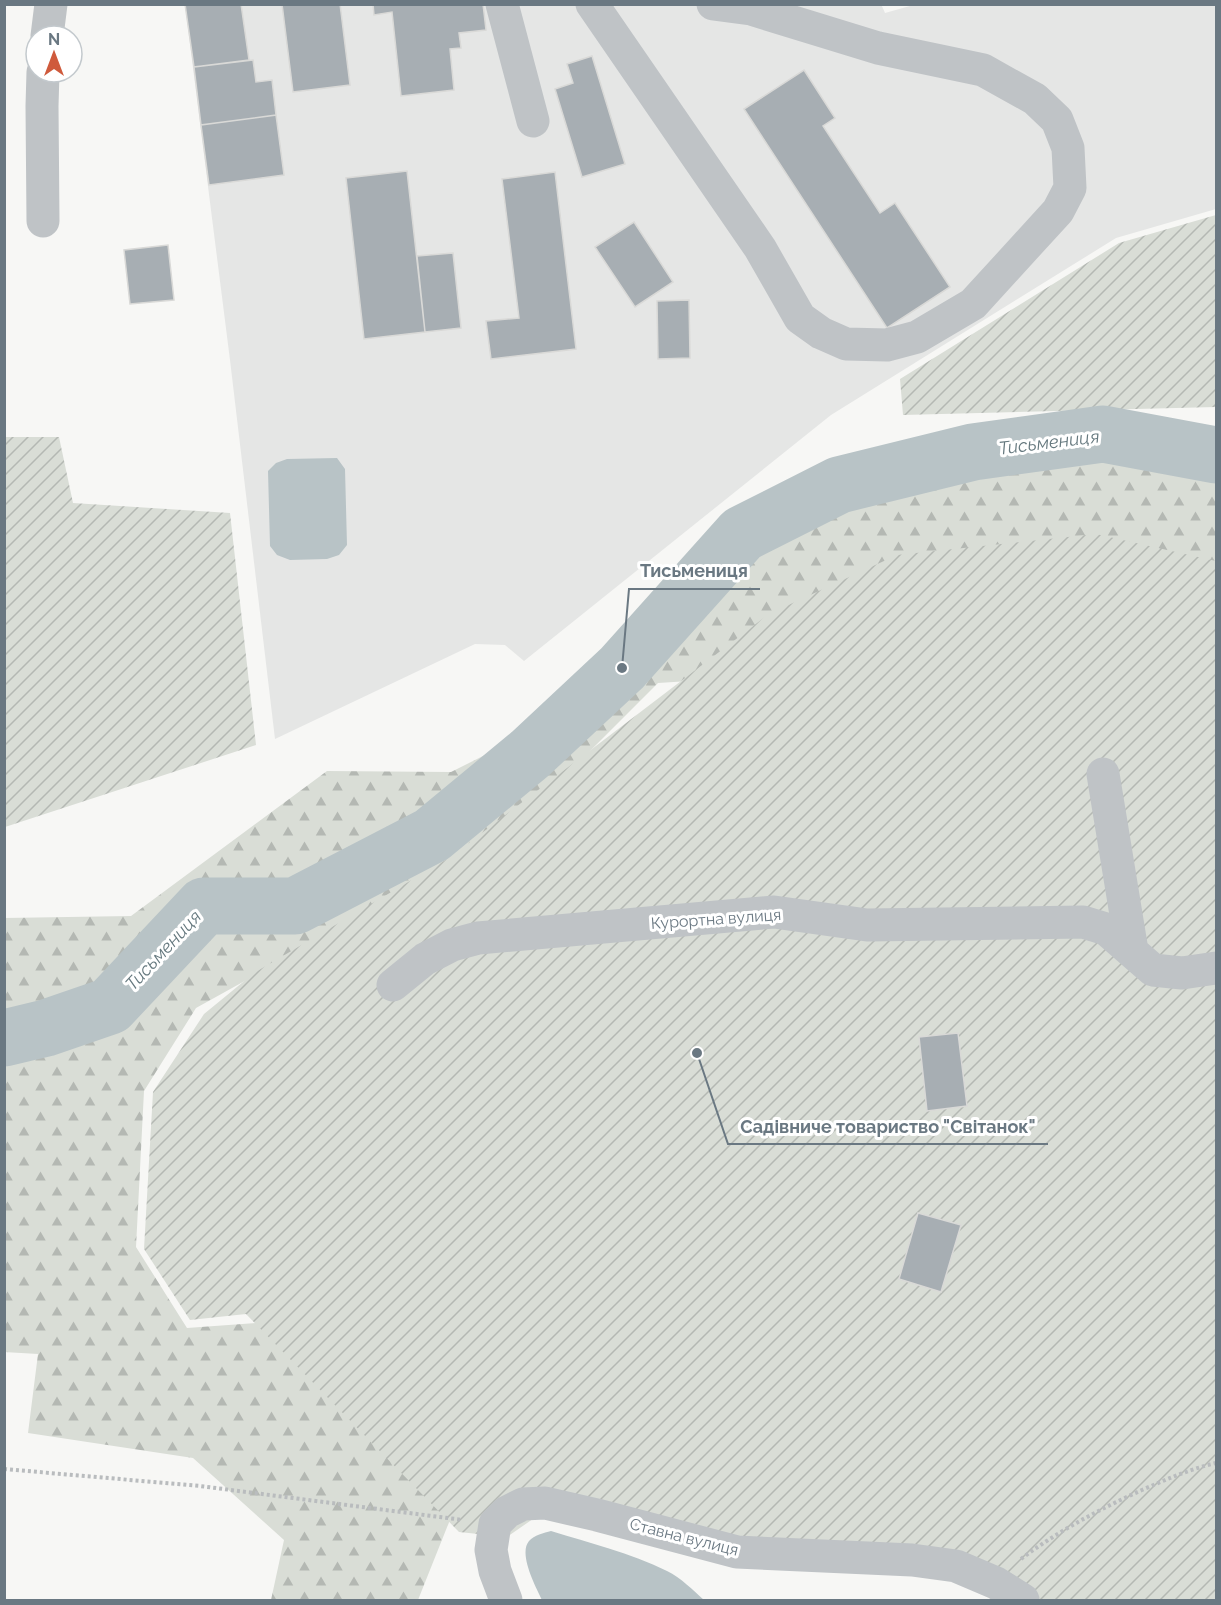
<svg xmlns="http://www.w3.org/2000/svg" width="1221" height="1605" font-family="Raleway,sans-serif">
	<defs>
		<pattern id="forest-firs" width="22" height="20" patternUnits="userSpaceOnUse" patternTransform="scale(1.5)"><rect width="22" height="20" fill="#d9ddd6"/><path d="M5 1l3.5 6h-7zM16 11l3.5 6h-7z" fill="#b4b8b3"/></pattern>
		<pattern id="garden-furrows" width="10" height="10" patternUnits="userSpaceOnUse" patternTransform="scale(1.5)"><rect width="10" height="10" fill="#d9ddd6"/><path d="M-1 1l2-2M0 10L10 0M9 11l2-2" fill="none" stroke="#b4b8b3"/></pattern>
	</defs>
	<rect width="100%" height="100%" fill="#f7f7f5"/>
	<path fill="#e5e6e5" d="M881 4 885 13 917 4 1216 5V209L1116 238 831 415 524 661 505 645 475 644 275 739 230 360 185 5Z"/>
	<path fill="url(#forest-firs)" d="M1216 449V647L658 683 504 837 196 1008 144 1091 136 1247 187 1328 256 1323 479 1447 418 1600H271L284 1540 193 1458 28 1433 38 1354 4 1352V918L131 916 327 771 451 772 631 682 753 548 845 496 976 464 1101 451Z"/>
	<path fill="url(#garden-furrows)" d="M1216 215V407L903 415 900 379 1119 243Z
		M5 437H59L73 503 230 513 256 745 5 827Z
		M1096 534 1216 561V1600H1001L948 1578 540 1514 507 1537 459 1532 246 1314 190 1320 144 1249 153 1092 204 1014 254 973 449 858 769 614 897 555Z"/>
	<path fill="#b8c3c6" d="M337 458 345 469 347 545 339 555 327 559 290 560 277 555 270 546 268 471 276 463 287 459Z
		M551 1531C590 1543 630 1553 667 1571 681 1578 693 1590 704 1600H542C536 1587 518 1554 529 1541 534 1535 544 1533 551 1531Z"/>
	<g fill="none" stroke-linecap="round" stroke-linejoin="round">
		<path stroke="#b8c3c6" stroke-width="57" d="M4 1038 46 1028 110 1006 204 906H295L432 835 530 754 622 668 742 534 839 485 973 452 1103 434 1216 455"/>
	</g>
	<path fill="#a7aeb3" stroke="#d9d9d7" stroke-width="1.5" d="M185 4H241L249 60 194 67Z
		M282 4H340L350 85 293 92Z
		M373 4H483L486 30 459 33 461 48 450 49 454 90 401 96 392 12 374 15Z
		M592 56 625 164 582 177 555 89 573 83 567 64Z
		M253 60 256 82 272 80 276 115 201 125 194 67Z
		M804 70 835 118 823 126 880 213 895 203 950 287 887 328 744 109Z
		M276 115 284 175 209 185 201 125Z
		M407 171 425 332 364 339 346 178Z
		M555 172 576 349 491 359 486 321 519 318 502 179Z
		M634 222 673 282 635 307 595 247Z
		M168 245 174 300 130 304 124 250Z
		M453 253 461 328 425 332 417 256Z
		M689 300 690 358 658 359 657 301Z
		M958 1033 967 1106 927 1111 919 1037Z
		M918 1213 961 1225 941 1292 899 1279Z"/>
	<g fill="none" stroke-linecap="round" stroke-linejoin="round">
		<path stroke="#b9bcbe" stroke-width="4" stroke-dasharray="3 3" stroke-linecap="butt" d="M4 1469 200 1486 463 1520
			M1021 1559C1058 1531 1100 1509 1142 1490 1167 1479 1190 1469 1216 1463"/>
		<path stroke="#bfc3c6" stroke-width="33" d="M502 4 533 121
			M592 4 760 248 800 318 821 333 846 344 887 345 917 337 973 304 1058 211 1070 188 1068 148 1057 120 1035 99 983 70 878 48 751 9 713 4
			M47 36 51 4
			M43 72 42 106 43 221
			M1103 774 1132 951
			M393 985 425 959 452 945 478 938 774 912 867 925 1083 922 1106 929 1153 970 1182 973 1216 968
			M506 1600 495 1571 491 1550 495 1524 507 1512 523 1504 545 1503 597 1515 737 1552 912 1560 956 1566 996 1583 1023 1600"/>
	</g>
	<g text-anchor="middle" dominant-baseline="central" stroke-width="6" stroke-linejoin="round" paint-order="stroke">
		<g font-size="16" fill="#6a7882" stroke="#fff">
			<text transform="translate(716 919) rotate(-4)">Курортна вулиця</text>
			<text transform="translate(684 1537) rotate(14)">Ставна вулиця</text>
		</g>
		<g font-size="18" font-style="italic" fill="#65787e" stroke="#fff">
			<text transform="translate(1049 442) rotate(-7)">Тисьмениця</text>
			<text transform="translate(163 950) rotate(-47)">Тисьмениця</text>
		</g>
	</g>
	<path fill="none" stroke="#6a7882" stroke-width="2" d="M622 668L629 589H760M697 1053L728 1144H1048"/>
	<g fill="#6a7882" stroke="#fff" stroke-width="2">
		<circle cx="622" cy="668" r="6"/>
		<circle cx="697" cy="1053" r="6"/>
	</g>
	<g font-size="18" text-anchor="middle" font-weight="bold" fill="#6a7882" stroke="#fff" stroke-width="6" stroke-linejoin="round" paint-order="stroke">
		<text x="694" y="577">Тисьмениця</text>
		<text x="888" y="1133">Садівниче товариство "Світанок"</text>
	</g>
	<rect width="1221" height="1605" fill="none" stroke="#6a7882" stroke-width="12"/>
	<g transform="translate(54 54)"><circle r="28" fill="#ffffff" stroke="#c3c9cd" stroke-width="1.5"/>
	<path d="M0-4.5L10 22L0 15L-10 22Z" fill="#cf5a3c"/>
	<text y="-9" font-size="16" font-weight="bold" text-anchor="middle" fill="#6a7882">N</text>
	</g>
</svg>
